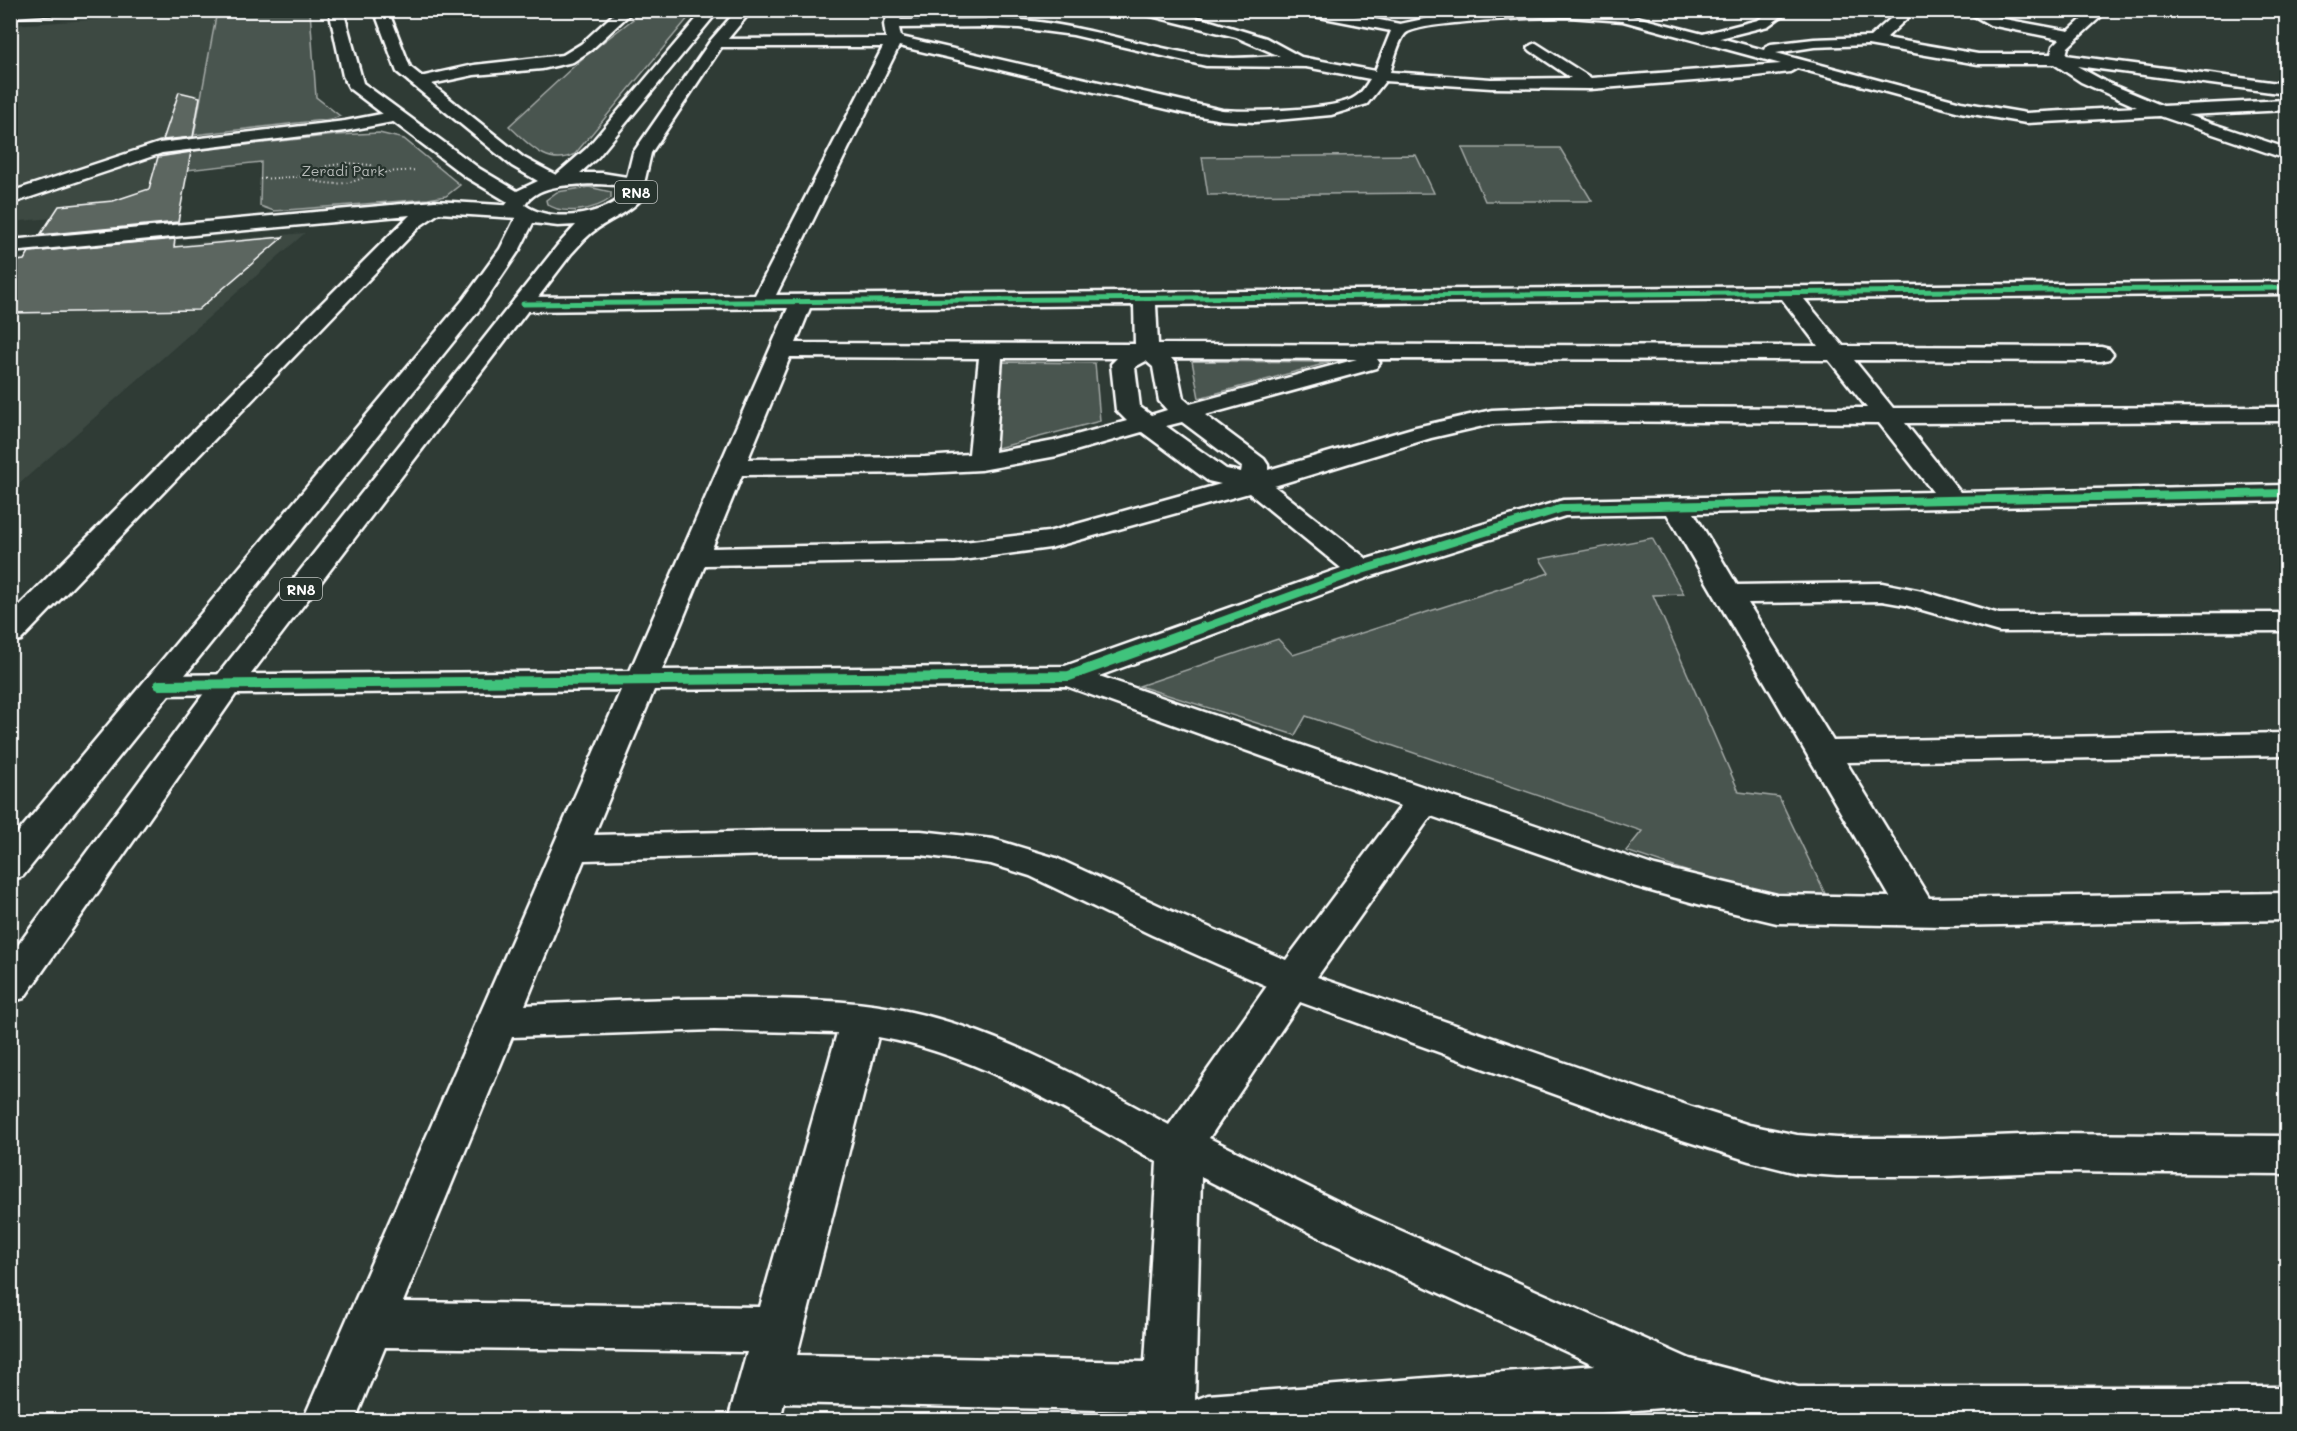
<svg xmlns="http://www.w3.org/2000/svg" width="2297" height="1431" font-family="Mali,sans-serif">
	<rect width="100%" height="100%" fill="#2f3b35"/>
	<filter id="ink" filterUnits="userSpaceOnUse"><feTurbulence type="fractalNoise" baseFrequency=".0167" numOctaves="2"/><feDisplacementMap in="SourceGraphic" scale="12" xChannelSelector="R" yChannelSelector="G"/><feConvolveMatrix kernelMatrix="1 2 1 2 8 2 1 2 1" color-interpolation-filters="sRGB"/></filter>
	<g filter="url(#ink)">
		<path fill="#3c4842" d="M216 12 183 193 135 210 11 222V25Z
			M305 233 11 491V258Z"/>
		<path fill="#4a544f" stroke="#a4aaa7" stroke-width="1.5" d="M645 10 694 11 575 154C547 168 528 143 509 126L585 56Z
			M217 11H310L316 97 340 116 332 119 194 135Z
			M379 133 404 139 460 185 446 196 428 199 274 211 260 206 261 162 187 170 191 151 336 135Z
			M1462 148H1560L1592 201H1485Z
			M1416 155 1434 193 1208 195 1202 157Z
			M589 187 611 192V198C596 210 563 216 547 204L546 200 557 192Z
			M1192 361 1331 362 1199 398Z
			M1002 362 1095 363 1100 421 990 450Z
			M1652 538 1684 594 1653 595 1739 792 1779 797 1827 898 1751 893 1626 851 1642 831 1306 716 1295 735 1139 686 1278 639 1293 655 1549 573 1540 559Z"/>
		<path fill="#5b6661" stroke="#fff" stroke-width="1.5" d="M179 92 200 97 193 137 163 140Z
			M191 152 178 222 40 235 59 206 113 201 149 189 158 157Z
			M283 237 198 310 10 313V262L24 260 29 252 175 239 174 247Z"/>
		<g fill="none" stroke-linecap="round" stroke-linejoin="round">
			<g stroke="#fff" stroke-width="5">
				<path id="minor" d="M10 10H67L60 14 10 17Z
					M618 10H634L591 50 573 62 542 69 474 75 417 87 409 82 411 79 474 65 563 55 581 44Z
					M891 10H905L900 20 986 19 989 10H1003L1000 19C1071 20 1136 46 1205 56 1230 60 1255 57 1280 56L1236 37 1139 13 1137 10H1166L1207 20 1266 38 1301 57 1375 71 1391 31 1304 14 1297 10H1328L1400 24 1433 17 1515 10H1609L1703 34 1758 20 1773 10H1790L1768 26 1720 38 1764 50 1766 46 1771 44 1814 39 1870 37 1900 10H1916L1886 38 1978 54H2051L2053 46 2060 39 1990 25 1964 10H1983L1999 18 2069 31 2092 10H2108L2068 47 2066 55 2286 84V94L2077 66 2108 83 2163 106 2286 100V110L2187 115 2286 148V159L2160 116 2026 123 1960 112 1797 68 1790 72 1746 77 1590 89 1491 88 1385 81 1367 104 1331 115 1255 122 1222 120 1188 114 899 46 776 295 2286 282V294L1804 299 1843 346 2101 347 2109 349 2113 354 2109 359 2101 361 1854 360 1893 408 2286 407V421L1905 423 1960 492 2286 485V501L1694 513 1737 585 1882 583 1922 591 1999 614 2286 613V631L1999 632 1905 605 1882 601 1748 603 1833 741 2286 733V755L1846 762 1929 898 2286 893V920L1945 926 1777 923 1705 906 1633 886 1431 816 1317 977 1692 1107 1749 1125 1797 1135 1837 1138H1943L2051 1134 2286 1136V1174L2051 1172 1943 1176H1837L1797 1173 1749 1161 1673 1137 1300 1002 1209 1138 1361 1213 1690 1359 1798 1387H2286V1420H1738L1685 1406 1517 1420H1142L1143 1411 784 1403 780 1420H728L747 1352 385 1347 355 1420H303L621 690 159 695 148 692 143 685 148 678 159 675 630 671 788 308 523 311 515 309 512 304 515 299 523 297 755 295 883 47H716L709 43 716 39 886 38 884 24ZM1569 17 1623 21 1781 64 1591 78 1536 43 1531 45 1528 48 1531 51 1571 78 1491 79 1390 72C1394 61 1398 42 1405 34 1417 21 1546 17 1569 17ZM992 27 1019 28 1073 35 1206 66 1306 67 1370 79C1366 85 1361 94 1355 97 1335 111 1248 112 1222 110L901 37 899 28ZM1868 45 1978 64H2054L2081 82 2137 107 2026 113 1961 102 1776 53 1814 47ZM1782 299 1818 346 1158 344 1156 305ZM1134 305 1135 344 796 343 810 308ZM790 357 979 358 969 454 925 457 748 459ZM1002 358H1117L1111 364 1116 410 1127 421 1054 441 995 452ZM1171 358 1357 359 1190 404 1183 398 1176 364ZM1377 359 1829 360 1867 408 1563 407 1492 410 1416 427 1268 470V465L1264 459 1205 415 1376 368 1380 363ZM1146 361 1153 367 1159 401 1167 410 1151 415 1140 407 1135 367ZM1563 421 1879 423 1933 492 1563 500 1367 559 1274 486 1431 438 1492 424ZM1182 422 1242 467 1241 472 1226 469 1166 426ZM1142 432 1208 481 1221 484 1048 532 955 543 712 548 742 475 925 473 981 470 1057 456ZM1249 493 1341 568 1065 666 662 670 705 565 955 561 1050 548ZM1667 514 1890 897 1777 895 1655 866 1099 676 1372 576 1565 516ZM1066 686 1401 806 1286 960 1180 915 1056 858 993 839 921 831H773L594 835 654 690ZM773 855H921L991 864 1030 876 1152 935 1267 986 1169 1125C1087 1081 1002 1032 911 1012 865 1001 818 1000 771 999 689 997 607 1001 525 1005L584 860ZM714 1030 837 1033 760 1307 403 1302 512 1037ZM878 1037C978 1054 1069 1112 1157 1162L1145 1362 797 1355ZM1201 1177 1327 1241 1595 1365 1208 1395 1195 1400Z
					M397 111 405 116 403 120 345 131 162 153 10 204V192L159 143 345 121Z
					M435 201 519 206 526 208 529 212 526 216 519 218 439 213 420 226 21 640 10 642V615L410 215 10 252V240Z"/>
			</g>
			<g stroke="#fff" stroke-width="5">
				<path id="major" d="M329 10H343L363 83 480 169 517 191 538 181 512 166 397 72 374 10H388L410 67 524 158 556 175 586 149 704 10H719L598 157 580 173H602L627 177 633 153 711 40 737 10H752L722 46 651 153 643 188 646 193C632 214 606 219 588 236 582 241 577 248 571 254L238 691 24 998 10 1002V956L216 677 557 246 576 225 558 226 533 223 520 249 479 310 23 876 10 880V842L463 300 500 249 516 217 505 206 508 202 466 177 350 89 343 76ZM597 184 615 185 627 192C606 216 551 224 525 205 538 183 575 185 597 184Z"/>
			</g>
			<path stroke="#fff" stroke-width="2" stroke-dasharray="1 3" stroke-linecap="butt" d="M347 163 371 165 374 171C356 185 331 187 310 179L312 173 327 166Z
				M373 173 416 170
				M260 179 309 176"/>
			<use href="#minor" fill="#26332d" fill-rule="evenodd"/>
			<use href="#major" fill="#26332d" fill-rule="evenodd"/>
			<g stroke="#26332d" stroke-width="8">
				<path id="cycleway-far2" d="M523 304 2286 288"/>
			</g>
			<g stroke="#26332d" stroke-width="10">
				<path id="cycleway-far1" d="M1200 629 1362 570 1563 508 2286 493"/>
			</g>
			<g stroke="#26332d" stroke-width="14">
				<path id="cycleway" d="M159 685 1069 676 1204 627"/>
			</g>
			<use href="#cycleway-far2" stroke="#40c37c" stroke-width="5"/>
			<use href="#cycleway-far1" stroke="#40c37c" stroke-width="8"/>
			<use href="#cycleway" stroke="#40c37c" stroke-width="10"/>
		</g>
	</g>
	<g text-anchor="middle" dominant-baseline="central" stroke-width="4.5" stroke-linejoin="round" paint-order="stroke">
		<g font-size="14" fill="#b7bbb9" stroke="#26332d">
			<text x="343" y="170">Zeradi Park</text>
		</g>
		<g fill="#26332d" stroke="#bec2c0" stroke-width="1.5">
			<rect x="615" y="181" width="42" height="22" rx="4.5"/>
			<rect x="280" y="578" width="42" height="22" rx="4.5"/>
		</g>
		<g font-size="14" font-weight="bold" fill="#fff">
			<text x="636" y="192">RN8</text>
			<text x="301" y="589">RN8</text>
		</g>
	</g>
	<rect width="2297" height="1431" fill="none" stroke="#26332d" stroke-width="36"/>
	<rect x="18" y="18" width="2261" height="1395" fill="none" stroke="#fff" stroke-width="2" filter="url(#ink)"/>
</svg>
